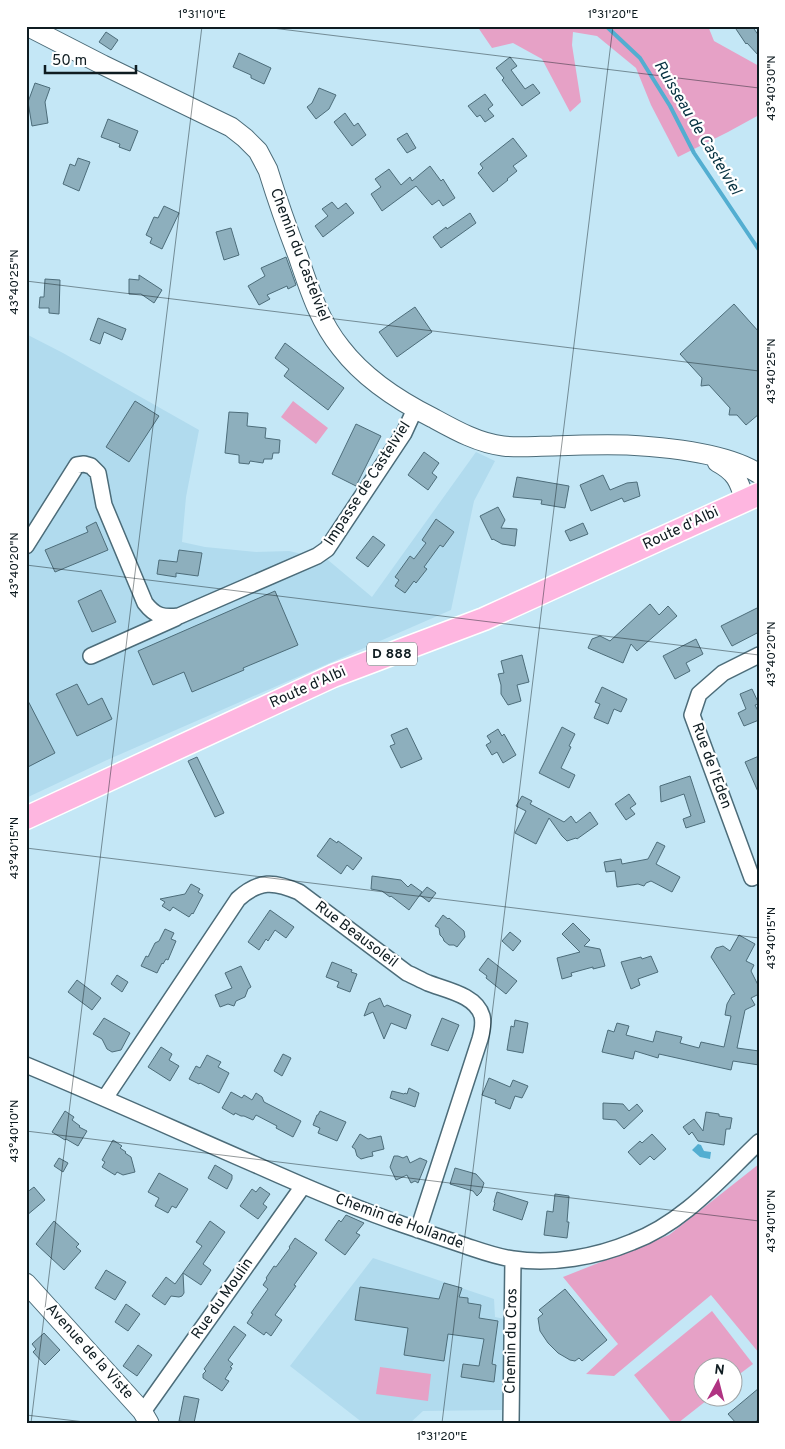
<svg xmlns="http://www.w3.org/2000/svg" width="785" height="1449" font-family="Overpass,sans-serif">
	<rect width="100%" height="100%" fill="#c4e7f6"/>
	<path fill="#b1dbee" d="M26 334 63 353 199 430 186 497 182 542 205 547 256 552 289 551 328 560 372 597 476 452 495 461 474 501 451 610 107 760 26 798Z
		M373 1258 494 1299 495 1317 505 1319 502 1410 423 1411 410 1423H363L290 1366Z"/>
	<path fill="#e6a1c6" d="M477 26H708L714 41 759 66V115L728 132 678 157 651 105 636 68 597 36 573 32 572 45 581 102 570 112 542 59 513 43 492 48Z
		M293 401 328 428 316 444 281 417Z
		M759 1164V1353L711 1295 614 1376 586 1374 618 1344 563 1277 669 1235Z
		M712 1311 753 1364 733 1379 732 1366H702V1396L711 1397 678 1423H672L634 1375Z
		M380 1367 431 1374 428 1401 376 1394Z"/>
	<path fill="#53aed1" d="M698 1144 701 1145 704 1151 711 1152 710 1159 700 1157 692 1150Z"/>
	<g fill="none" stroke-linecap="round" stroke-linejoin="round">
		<path stroke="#53aed1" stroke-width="4" d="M606 26 640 58 670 106 694 153 759 250"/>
	</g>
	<path fill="#8dafbd" stroke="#4d6d7a" d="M734 26H752L759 36V56L747 43 746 44Z
		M106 32 118 40 111 50 99 42Z
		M239 53 271 68 264 84 251 78V75L233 67Z
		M510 57 517 66 511 70 525 89 533 84 540 93 522 106 502 80 504 78 496 68Z
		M35 83 50 88 45 102 48 123 32 126 28 102Z
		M319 88 336 95 329 109 316 119 307 107 312 103Z
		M485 94 493 105 488 109 494 116 485 122 480 115 477 117 468 106Z
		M345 113 354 126 358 123 366 135 352 146 334 122Z
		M108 119 138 131 130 151 119 147 120 144 101 137Z
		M407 133 416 148 407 153 397 139Z
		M513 138 527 156 513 166 517 171 507 179 508 180 493 192 478 173 483 168 480 164Z
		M78 158 90 162 79 191 63 184 70 164 75 166Z
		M430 166 441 181 443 179 455 198 443 206 439 200 432 205 416 186 382 211 371 194 381 187 375 179 389 169 401 185 410 177 412 181Z
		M332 202 338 209 346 203 354 213 323 237 315 226 328 216 322 209Z
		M164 206 179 213 162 249 150 243 152 238 146 235 154 217 158 218Z
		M470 213 476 223 441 248 433 237 446 227 447 229Z
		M231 228 239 255 224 260 216 232Z
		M286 257 296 285 288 289 287 286 267 295 270 299 259 305 248 286 265 276 261 268Z
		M139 275 162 290 154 303 141 294H129V279L139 280Z
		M45 279 60 280 59 314 49 313V308H39L40 297H44Z
		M734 304 759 332V414L746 425 737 415H729L730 408 709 385 701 386 702 378 680 354Z
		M415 307 432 332 397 357 379 332Z
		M98 318 126 329 122 340 104 332 100 344 90 340Z
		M285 343 344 388 328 410 284 376 289 369 275 358Z
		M135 401 159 416 129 462 106 447Z
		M229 412 248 413 247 426 266 428 265 438 280 440 279 453H273L272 459H264L263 463 250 461 249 464 239 463V455L225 453Z
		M356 424 381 436 356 486 332 474Z
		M424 452 439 463 432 473 437 477 428 490 408 475Z
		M603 475 610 490 627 483 637 482 640 496 624 502 622 498 591 511 580 485Z
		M517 477 569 486 565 508 541 504 542 500 513 497Z
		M498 507 505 520 501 528 517 529 515 546 502 544 493 539 492 540 480 516Z
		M436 519 454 532 443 547 440 545 424 567 427 569 416 583 414 581 405 593 395 586 399 580 395 577 410 556 414 559 426 543 422 540Z
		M96 522 108 550 55 572 45 550 88 532 86 527Z
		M583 523 588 534 570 541 565 531Z
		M373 536 385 545 368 567 356 558Z
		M179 550 202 553 198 576 176 573V577L157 574 159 560 177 562Z
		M101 590 116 622 92 632 78 601Z
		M275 591 298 645 243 668 244 670 192 692 184 672 153 685 138 651Z
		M650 604 659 615 668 606 677 616 637 651 631 644 623 663 588 648 592 639 600 636 610 641Z
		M759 607V632L732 646 721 626Z
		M696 639 703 654 686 663 690 671 675 679 663 656Z
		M522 655 529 682 517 685 521 701 508 705 501 694V685L498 674 504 673 501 661Z
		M77 684 88 705 102 698 112 719 77 736 56 694Z
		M602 687 627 699 621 712 614 709 608 724 594 718 600 704 595 702Z
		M752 689 759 704 755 705 759 713V720L744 726 738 713 746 709 740 694Z
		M26 697 55 753 26 768Z
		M562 727 575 734 569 746 571 747 561 768 575 775 569 788 539 773Z
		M407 728 422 759 401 768 390 746 395 744 391 735Z
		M498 729 502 736 504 734 516 755 503 763 497 752 492 755 486 745 491 742 487 736Z
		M759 756V794L745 762Z
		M197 757 224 813 215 817 188 761Z
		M690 776 705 822 686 828 683 819 691 816 684 794 661 802 660 786Z
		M629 794 636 804 630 808 635 814 626 820 615 804Z
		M522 796 532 801 530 804 564 822 571 816 576 823 590 812 598 824 577 839 576 838 567 841 562 836 549 818 536 844 515 833 526 811 516 806Z
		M330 838 337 843 338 841 362 858 353 870 347 865 341 874 317 856Z
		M657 842 665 846 656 864 680 877 672 892 651 881 646 883 644 886 638 884 617 887 615 871 606 872 604 862 621 859 622 864 648 859Z
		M372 876 401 880 408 887 411 884 422 892 409 910 391 896 390 897 382 891 371 889Z
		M191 884 200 889 198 892 203 895 193 914 192 913 189 917 173 907 170 911 162 906 165 902 160 899 185 894Z
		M427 887 436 893 429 902 420 895Z
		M270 910 294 927 286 938 275 930 268 941 266 939 259 950 248 942Z
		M443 915 448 919 449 918 464 931 465 937 457 947 454 945H449L444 941 443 938 440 935 439 928 435 926Z
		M573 923 590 940 584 946 600 949 605 966 593 969V967L571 973 572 976 562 979 557 958 580 952 562 934Z
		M165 929 174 933 171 939 176 941 168 960 166 959 163 964 162 963 157 973 141 966 146 956 148 957 155 943 159 941Z
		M510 932 521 941 513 951 502 941Z
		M739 935 755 944 746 961 754 965 751 971 759 987V994L751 998 755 1005 745 1010 737 1048 759 1051V1065L733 1061 731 1070 659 1054 658 1058 635 1051 633 1059 602 1052 608 1030 614 1032 617 1023 629 1026 626 1035 653 1042 656 1031 682 1037 680 1043 699 1048 701 1042 724 1047 731 1016 725 1015 727 1004 732 995 735 994 711 957 716 948 723 946 730 951Z
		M651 956 658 972 638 979 640 985 631 989 621 962 641 957 642 959Z
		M488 958 517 981 506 994 486 978 487 976 479 970Z
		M332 962 352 970 351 972 357 974 350 992 337 987 339 982 326 977Z
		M241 966 251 987 248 989 245 997 236 1001 234 1006 228 1004 220 1007 215 995 232 988 225 973Z
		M117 975 128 982 122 992 111 984Z
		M77 980 101 998 92 1010 68 992Z
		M380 998 384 1007 387 1005 411 1015 406 1029 391 1023 384 1039 373 1012 364 1016 369 1003Z
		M104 1018 130 1033 121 1050 112 1052 107 1049 102 1039 93 1034Z
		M442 1018 459 1025 448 1051 431 1045Z
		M515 1020 528 1023 523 1053 507 1050 511 1026 514 1027Z
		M161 1047 172 1054 169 1060 179 1066 170 1081 148 1067Z
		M283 1054 291 1058 282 1076 274 1071Z
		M207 1055 221 1062 218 1067 229 1073 219 1093 200 1083 199 1084 189 1079 196 1066 200 1068Z
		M489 1078 510 1087 513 1080 528 1086 522 1098 515 1096 510 1109 495 1103 496 1100 482 1095Z
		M409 1088 419 1093 415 1107 390 1098 392 1091 404 1094 405 1093 407 1094Z
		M231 1092 242 1098 244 1095 252 1100 256 1093 262 1097 264 1102 301 1121 293 1137 276 1128 277 1126 256 1115 253 1120 244 1116H241L235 1113 234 1115 222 1108Z
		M603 1103 623 1104 629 1111 637 1104 643 1111 624 1129 616 1120 603 1119Z
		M65 1111 74 1117 72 1120 80 1126 79 1127 87 1131 78 1146 66 1139 65 1140 52 1132Z
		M320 1111 346 1122 337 1141 318 1133 320 1128 313 1125 317 1115H318Z
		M706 1112 719 1114V1116L732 1118 730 1129H726L724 1145 698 1141 692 1132 689 1135 683 1127 694 1119 703 1131Z
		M360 1134 368 1139 381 1136 384 1149 372 1152 373 1156 368 1157 361 1159 357 1156 355 1149 352 1147Z
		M652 1134 666 1149 654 1160 650 1156 640 1165 628 1152 640 1141 642 1143Z
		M113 1140 122 1146 120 1148 126 1152 125 1153 131 1157 135 1172 123 1175 117 1172 115 1175 102 1167 105 1162 102 1160Z
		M394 1156H398L403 1158 407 1156 410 1163 420 1158 427 1161 418 1183 415 1181 411 1183 407 1175 396 1180 390 1167Z
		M59 1158 68 1163 63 1172 54 1166Z
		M215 1165 232 1175V1179L227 1189 208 1178Z
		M455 1168 476 1174 484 1183 481 1192 477 1196 473 1191 450 1184Z
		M159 1173 188 1189 176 1208 172 1206 168 1213 155 1206 159 1198 148 1192Z
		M34 1187 45 1200 26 1216V1193Z
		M260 1187 270 1194 263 1204 267 1207 258 1219 240 1206 252 1189 256 1192Z
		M497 1192 528 1202 522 1220 493 1210 495 1203 494 1202Z
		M555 1194 569 1196 567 1222H569L567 1238 544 1235 547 1211 553 1212Z
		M346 1215 364 1223 356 1233 360 1235 345 1255 325 1240 339 1220 341 1222Z
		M54 1221 79 1244 76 1247 81 1251 64 1270 36 1244Z
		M210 1221 225 1232 203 1264 211 1270 201 1285 183 1273 184 1293 182 1296 179 1297 171 1296 165 1305 152 1296 166 1277 175 1284 202 1246 196 1242Z
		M295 1238 317 1253 294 1285 296 1286 275 1315 282 1320 271 1336 266 1332 264 1335 247 1323 253 1314 251 1313 268 1289 263 1285 267 1279 266 1278 274 1266 276 1267 290 1248 289 1247Z
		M106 1270 126 1282 115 1300 95 1288Z
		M444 1283 462 1288 459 1297 468 1298V1303L481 1305 479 1318 498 1321 492 1364 496 1365 494 1382 461 1377 463 1364 479 1366 484 1339 448 1334 444 1361 404 1355 408 1328 355 1320 360 1287 439 1299Z
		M565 1289 607 1340 582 1361 579 1358 575 1361 570 1360 558 1353 548 1343 540 1331 538 1318 543 1314 539 1310Z
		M126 1304 140 1314 128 1331 115 1322Z
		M234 1326 246 1335 228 1360 233 1364 230 1367 232 1368 225 1379 229 1381 222 1391 203 1378V1374L206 1371 204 1369Z
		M44 1333 60 1350 45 1365 33 1352 36 1349 32 1344Z
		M138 1345 152 1355 137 1376 123 1366Z
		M759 1388V1419L754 1423H736L728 1414Z
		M184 1396 199 1399 194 1423 179 1421Z"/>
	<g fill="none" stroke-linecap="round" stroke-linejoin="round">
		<g stroke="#4c6c79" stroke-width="18">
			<path id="minor" d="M26 546 77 465 84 464 91 466 98 473 104 505 145 603C155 616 163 618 179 616L317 556 327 549 404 433 415 409
				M91 656 176 618
				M752 878 692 715 699 694 723 673 759 655
				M26 1065C103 1097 178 1131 254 1164 303 1186 353 1208 404 1225 425 1232 445 1239 466 1246 481 1251 497 1257 513 1259 552 1265 596 1257 632 1242 683 1223 720 1179 759 1142
				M105 1098 238 899C259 880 274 881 299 892L407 973C414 976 421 980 428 983 446 990 476 995 482 1016 484 1024 482 1032 480 1039L418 1230
				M142 1411 147 1406 303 1186
				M511 1423 513 1259"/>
		</g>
		<g stroke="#4c6c79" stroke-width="21">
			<path id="tertiary" d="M27 26 103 65 231 127 245 138 258 151 268 170C277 199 287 228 298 256 309 288 319 321 341 348 364 378 399 401 433 418 455 430 478 443 503 446 519 448 536 446 552 446 577 445 602 444 627 445 664 447 728 453 759 474
				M717 462C736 472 739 481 745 500
				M26 1283 142 1411 149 1423"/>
		</g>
		<g stroke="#fff" stroke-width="25">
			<path id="primary" d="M26 818 333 676 484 619 759 494"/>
		</g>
		<use href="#minor" stroke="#fff" stroke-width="15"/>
		<use href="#tertiary" stroke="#fff" stroke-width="19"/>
		<use href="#primary" stroke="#feb6e0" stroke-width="22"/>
	</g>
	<path fill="none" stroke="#0f1c21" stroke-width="1" stroke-opacity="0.45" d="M256 26 759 88M26 281 759 371M26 565 759 655M26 848 759 938M26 1131 759 1221M26 1415 93 1423M31 1423 202 26M442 1423 613 26"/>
	<g text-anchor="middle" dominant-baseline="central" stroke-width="4.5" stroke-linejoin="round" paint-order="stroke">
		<rect fill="#fff" stroke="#576064" stroke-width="1" x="367" y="642.5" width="50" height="23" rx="4"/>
		<g font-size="14" font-weight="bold" fill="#0f1c21">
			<text x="392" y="654">D 888</text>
		</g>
		<g font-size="15" fill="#0f1c21" stroke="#fff">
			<text transform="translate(299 255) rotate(69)">Chemin du Castelviel</text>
			<text transform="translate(368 484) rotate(-57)">Impasse de Castelviel</text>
			<text transform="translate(681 529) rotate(-25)">Route d'Albi</text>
			<text transform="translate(308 688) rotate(-24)">Route d'Albi</text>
			<text transform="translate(711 766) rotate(70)">Rue de l'Eden</text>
			<text transform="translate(356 935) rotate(37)">Rue Beausoleil</text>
			<text transform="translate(399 1222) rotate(20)">Chemin de Hollande</text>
			<text transform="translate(223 1299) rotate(-55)">Rue du Moulin</text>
			<text transform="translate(512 1341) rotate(-89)">Chemin du Cros</text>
			<text transform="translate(89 1352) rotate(48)">Avenue de la Viste</text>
		</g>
		<g font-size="16" font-style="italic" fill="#053140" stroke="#fff">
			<text transform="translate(697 128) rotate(59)">Ruisseau de Castelviel</text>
		</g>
	</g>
	<rect width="785" height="1449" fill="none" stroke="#ffffff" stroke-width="55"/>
	<g transform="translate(718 1382) rotate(7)"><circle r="24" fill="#ffffff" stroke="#9fa4a6"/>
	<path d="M0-4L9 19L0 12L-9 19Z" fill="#b03382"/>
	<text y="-8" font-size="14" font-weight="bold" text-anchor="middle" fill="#0f1c21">N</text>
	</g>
	<path d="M45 65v8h91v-8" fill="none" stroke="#0f1c21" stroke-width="2.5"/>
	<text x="52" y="65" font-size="15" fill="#0f1c21" stroke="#ffffff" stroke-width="4" paint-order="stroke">50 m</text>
	<rect x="28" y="28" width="730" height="1394" fill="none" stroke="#0f1c21" stroke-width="2"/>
	<g font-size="12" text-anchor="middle" fill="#0f1c21">
		<text x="202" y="18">1°31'10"E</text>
		<text x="613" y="18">1°31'20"E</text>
		<text transform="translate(771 88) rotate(-90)" y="4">43°40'30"N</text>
		<text transform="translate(14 282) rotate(-90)" y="4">43°40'25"N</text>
		<text transform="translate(771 371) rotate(-90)" y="4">43°40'25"N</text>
		<text transform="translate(14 565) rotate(-90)" y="4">43°40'20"N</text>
		<text transform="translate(771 654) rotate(-90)" y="4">43°40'20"N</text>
		<text transform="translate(14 848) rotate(-90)" y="4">43°40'15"N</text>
		<text transform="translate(771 938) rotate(-90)" y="4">43°40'15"N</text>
		<text transform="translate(14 1131) rotate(-90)" y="4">43°40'10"N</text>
		<text transform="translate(771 1221) rotate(-90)" y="4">43°40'10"N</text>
		<text x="442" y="1440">1°31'20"E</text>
	</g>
</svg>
